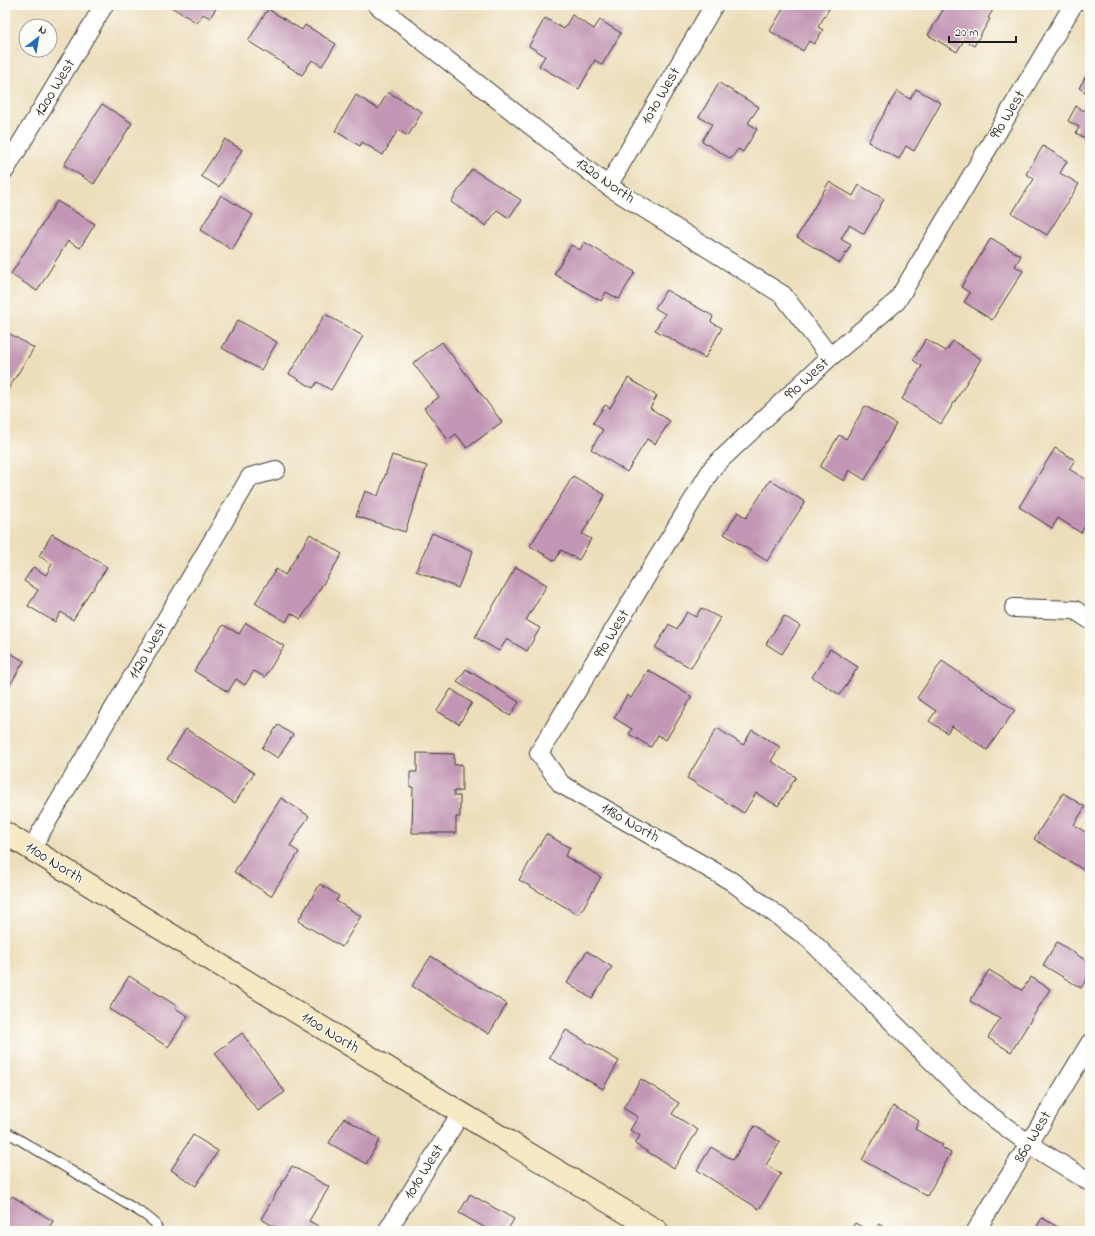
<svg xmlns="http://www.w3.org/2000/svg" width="1095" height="1236" font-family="'Indie Flower',sans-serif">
	<rect width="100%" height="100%" fill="#fdfcf7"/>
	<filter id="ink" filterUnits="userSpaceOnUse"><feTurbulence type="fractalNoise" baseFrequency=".025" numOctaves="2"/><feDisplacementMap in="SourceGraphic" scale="8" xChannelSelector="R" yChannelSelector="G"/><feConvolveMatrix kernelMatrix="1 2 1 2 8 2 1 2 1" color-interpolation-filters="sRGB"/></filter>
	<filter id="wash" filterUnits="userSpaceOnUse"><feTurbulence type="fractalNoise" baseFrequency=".012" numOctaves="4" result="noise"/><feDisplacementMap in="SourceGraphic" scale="16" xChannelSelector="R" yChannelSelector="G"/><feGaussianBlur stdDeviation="0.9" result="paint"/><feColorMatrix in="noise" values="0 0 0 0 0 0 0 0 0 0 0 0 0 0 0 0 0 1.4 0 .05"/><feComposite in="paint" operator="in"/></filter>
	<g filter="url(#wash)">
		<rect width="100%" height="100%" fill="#eddebb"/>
		<g id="blocks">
			<path fill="#c296b4" d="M168 5H218L210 18 203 14 197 23Z
				M777 5H823L829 9 818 27 823 30 814 44 809 41 803 51 770 31 783 9Z
				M934 5H996L988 18 990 19 974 46 964 40 957 52 928 35 943 10Z
				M268 9 302 30 305 25 336 44 322 66 312 60 302 75 248 41Z
				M572 15 594 29 600 20 621 33 602 65 595 60 579 89 539 66 545 56 529 46 545 18 564 29Z
				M1090 69V95L1079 88Z
				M719 83 759 107 748 123 757 129 743 152 738 149 731 159 702 141 712 124 699 117Z
				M916 89 941 103 914 151 906 146 899 159 868 142 897 91 910 99Z
				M388 92 422 112 408 136 398 130 383 155 362 142 360 146 335 131 356 95 378 109Z
				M1090 100V141L1076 133 1079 127 1068 121 1076 106 1084 111Z
				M102 104 132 123 94 184 64 165Z
				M225 139 242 150 219 187 201 176Z
				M1043 146 1067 161 1060 173 1079 184 1047 235 1012 213 1034 179 1026 174Z
				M472 169 521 200 509 218 497 210 486 226 451 202Z
				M829 182 853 196 859 185 884 199 864 234 849 225 841 239 851 245 840 263 797 237Z
				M221 195 253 215 232 250 200 230Z
				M57 201 95 224 80 248 68 241 37 291 11 274Z
				M991 238 1021 256 1015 266 1023 271 992 320 964 302 970 293 961 287Z
				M584 242 635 272 619 299 606 292 601 301 554 274 571 245 580 250Z
				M666 290 713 316 711 322 722 328 705 358 655 330 665 314 655 308Z
				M325 314 363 336 331 390 317 382 313 388 289 374Z
				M238 320 277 342 261 370 222 348Z
				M5 331 34 348 5 394Z
				M926 339 946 351 953 341 981 359 941 424 902 399 922 366 913 360Z
				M442 342 502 422 467 448 456 434 448 440 424 408 439 397 413 363Z
				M628 378 657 396 650 408 670 421 655 444 647 439 627 472 591 449 603 430 593 423 605 405 610 408Z
				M865 406 896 424 865 480 849 470 844 481 820 467 839 435 846 439Z
				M1055 448 1075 460 1069 469 1090 482V518L1081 533 1058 518 1052 528 1019 507Z
				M392 455 427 466 405 532 356 516 365 491 378 496Z
				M573 476 605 495 582 534 591 539 579 560 561 550 555 561 530 546Z
				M770 480 805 502 767 561 724 534 738 512 746 518Z
				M432 533 473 551 458 588 416 571Z
				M52 534 107 567 92 591 91 590 73 620 61 612 55 622 28 606 38 590 24 581 33 567 46 575 52 564 39 556Z
				M310 534 342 554 301 619 291 613 286 622 255 603 276 569 285 575Z
				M516 567 547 585 526 620 540 628 527 651 507 639 499 651 475 637Z
				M701 608 720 618 691 668 655 648 669 624 677 629 687 612 696 617Z
				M784 616 800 626 782 654 766 644Z
				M246 623 284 646 265 677 254 671 245 685 236 679 228 692 194 671 223 625 239 634Z
				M830 649 858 667 840 695 812 677Z
				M5 650 24 661 5 694Z
				M942 661 1015 710 987 750 952 726 947 733 929 721 936 711 917 698Z
				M466 669 519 702 510 716 457 682Z
				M648 670 692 697 666 740 658 735 651 747 629 734 632 729 614 718 627 695 631 698Z
				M451 689 472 703 459 724 437 711Z
				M278 725 293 735 278 758 262 748Z
				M717 728 743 745 752 730 780 747 771 761 796 777 778 806 756 793 744 813 687 778Z
				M186 729 254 773 235 803 167 759Z
				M417 753 454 754V765L462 764V791H454V796H460V817H456V833H412L413 787H410V772H417Z
				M1063 793 1085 807 1074 825 1090 835V874L1034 839Z
				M281 798 309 816 290 846 299 852 271 896 234 872Z
				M546 834 570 848 565 856 601 877 579 915 519 880Z
				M320 884 339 896 336 901 361 916 342 947 298 921Z
				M1057 942 1090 963V974L1081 988 1043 965Z
				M587 951 612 967 592 999 567 983Z
				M431 956 507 1004 489 1034 412 986Z
				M989 970 1022 990 1031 977 1050 989 1011 1052 988 1038 1000 1019 970 1001Z
				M129 976 177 1006 175 1008 188 1016 168 1047 109 1009Z
				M566 1030 619 1061 603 1089 549 1058Z
				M242 1033 285 1092 258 1111 215 1053Z
				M641 1079 679 1103 672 1114 698 1130 674 1168 635 1144 640 1136 630 1130 638 1117 623 1108Z
				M893 1106 919 1121 915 1129 943 1145 941 1147 951 1153 927 1196 862 1160Z
				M344 1118 380 1139 366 1164 329 1143Z
				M755 1126 780 1142 766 1165 781 1174 759 1209 697 1170 711 1147 733 1160Z
				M193 1135 218 1151 196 1186 171 1170Z
				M292 1166 329 1187 309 1221 318 1226 315 1231H282L261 1219Z
				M470 1194 514 1219 507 1231H491L459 1213Z
				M12 1196 53 1221 47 1231H5V1208Z
				M1042 1218 1065 1231H1034Z
				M855 1223 869 1231H850Z
				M879 1224 890 1231H874Z"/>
		</g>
	</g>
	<g filter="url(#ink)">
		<use href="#blocks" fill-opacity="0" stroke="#3b3934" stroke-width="1"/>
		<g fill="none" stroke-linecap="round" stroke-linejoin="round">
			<g stroke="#3b3934" stroke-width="11">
				<path id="lane" d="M5 1131 145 1215 155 1223 158 1231"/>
			</g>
			<g stroke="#3b3934" stroke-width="20">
				<path id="street" d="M377 5 608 186 783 295 830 357
					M1073 5 897 301 830 357 713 467 539 753 561 784 731 881 809 939 976 1105 1029 1144 1090 1182
					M5 170 104 5
					M608 186 714 5
					M1014 608 1075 610 1090 620
					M31 849 250 477 276 470
					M387 1231 461 1113
					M976 1231 1090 1043"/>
			</g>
			<g stroke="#3b3934" stroke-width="24">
				<path id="secondary" d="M5 833 461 1113 657 1231"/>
			</g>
			<use href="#lane" stroke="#fff" stroke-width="9"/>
			<use href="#street" stroke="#fff" stroke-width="18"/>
			<use href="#secondary" stroke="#f6e9c3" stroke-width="22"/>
		</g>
	</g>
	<g text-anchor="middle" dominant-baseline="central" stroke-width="3" stroke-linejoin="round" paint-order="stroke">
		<g font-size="16" fill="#1c1c1c" stroke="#fdfcf7">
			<text transform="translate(55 88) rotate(-59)">1200 West</text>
			<text transform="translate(661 96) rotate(-60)">1070 West</text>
			<text transform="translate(1008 115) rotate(-59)">990 West</text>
			<text transform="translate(605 181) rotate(35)">1320 North</text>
			<text transform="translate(807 379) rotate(-43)">990 West</text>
			<text transform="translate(612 634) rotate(-59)">990 West</text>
			<text transform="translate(148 651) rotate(-60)">1120 West</text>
			<text transform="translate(630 823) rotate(30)">1180 North</text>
			<text transform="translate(54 863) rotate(32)">1100 North</text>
			<text transform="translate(330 1033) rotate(32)">1100 North</text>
			<text transform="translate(1033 1137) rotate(-59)">860 West</text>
			<text transform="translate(424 1172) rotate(-58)">1010 West</text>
		</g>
	</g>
	<rect width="1095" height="1236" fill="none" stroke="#fdfcf7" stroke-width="20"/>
	<g transform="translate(38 38) rotate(31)"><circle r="19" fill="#fdfcf7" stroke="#a3a29f"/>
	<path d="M0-3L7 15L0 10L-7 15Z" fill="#1f6fb2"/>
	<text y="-6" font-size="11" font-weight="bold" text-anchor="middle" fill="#1c1c1c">N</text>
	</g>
	<path d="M949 36v6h67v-6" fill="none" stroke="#1c1c1c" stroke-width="2"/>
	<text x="955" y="36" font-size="12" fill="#1c1c1c" stroke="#fdfcf7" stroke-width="3" paint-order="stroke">20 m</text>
</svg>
